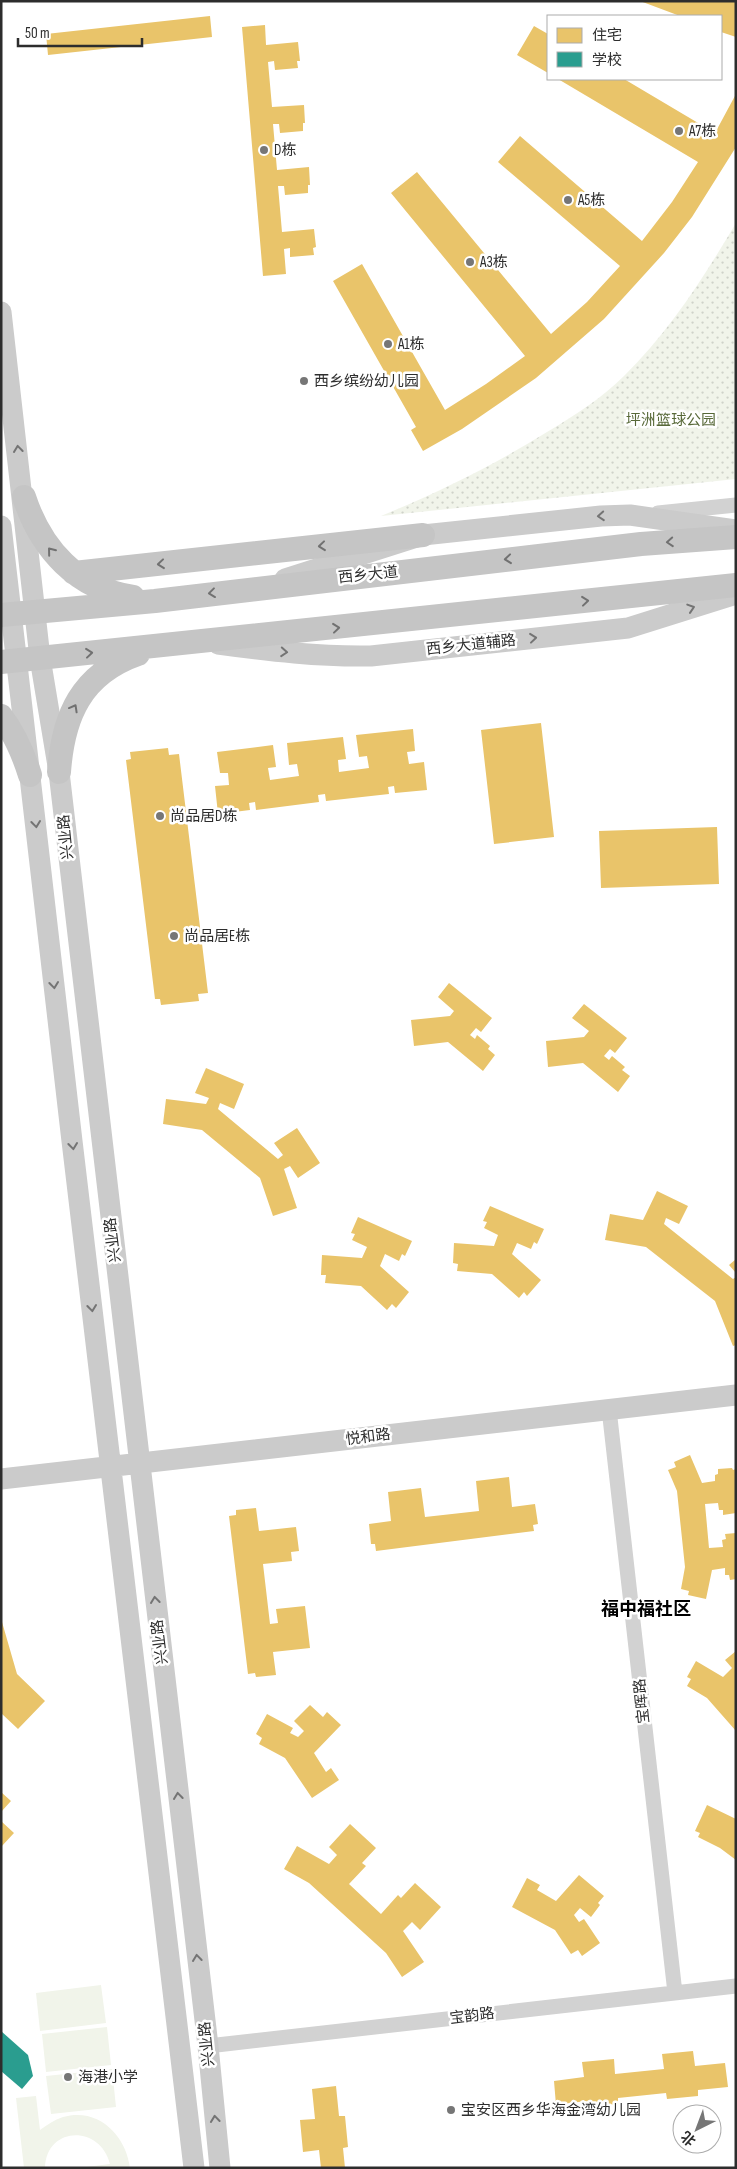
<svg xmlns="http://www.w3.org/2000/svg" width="737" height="2169" font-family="'Sofia Sans Condensed','Noto Sans SC',sans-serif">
	<defs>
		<pattern id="grass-dots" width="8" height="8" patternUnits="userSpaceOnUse" patternTransform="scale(1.25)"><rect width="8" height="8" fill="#f1f4ea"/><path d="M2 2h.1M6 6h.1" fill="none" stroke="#cfd2c9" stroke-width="1.8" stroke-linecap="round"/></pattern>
	</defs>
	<rect width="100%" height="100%" fill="#fff"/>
	<path fill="url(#grass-dots)" d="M736 223V479L381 516C439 492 494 465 547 432 574 416 602 398 624 376 669 332 704 277 736 223Z"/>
	<path fill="#f1f4ea" d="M101 1985 106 2023 40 2031 36 1993Z
		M107 2027 111 2065 46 2072 42 2034Z
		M112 2069 116 2107 51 2114 46 2076Z
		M36 2096 40 2130C47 2125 54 2120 63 2117 98 2107 126 2135 130 2168H78L110 2164C100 2124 46 2126 45 2168H24L16 2098Z"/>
	<path fill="#e9c46a" d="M640 1H736V37L721 32V16H680Z
		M210 16 212 37 48 55 46 34Z
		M265 25 266 45 298 42 300 61H297L298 68 275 70 274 61 268 62 272 107 304 105 305 123H303V131L280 133 279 124H273L277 170 309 167 310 185H308V193L285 195 284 186H278L282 232 314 229 316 247 313 248 314 255 290 257V248L284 249 286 274 263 276 242 27Z
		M534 26 548 34V73L517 55Z
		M558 79H624L715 133 736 94V147L692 217 664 253 604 319 536 378 462 429 423 451 411 430 416 427 333 281 362 264 445 410 486 384 525 356 391 193 417 172 551 334 587 302 620 266 498 162 520 136 642 241 672 202 698 162Z
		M541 723 554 837 494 844 481 730Z
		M413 729 415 751 407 752 409 764 424 762 427 790 395 793 394 786 388 787 389 794 326 801 325 794 318 795 319 802 256 810 255 802 249 803 250 810 218 814 215 786 229 785 228 773H220L217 752 273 745 276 767 268 768 270 780 299 776 297 764 289 765 287 743 343 737 346 759 338 760 339 772 369 768 367 756 359 757 356 735Z
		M168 748 169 755 179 754 208 993 198 994 199 1001 161 1005 160 999H155L126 760 131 759 130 752Z
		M717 827 719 884 601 888 599 831Z
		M449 983 492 1018 481 1032 476 1028 470 1035 475 1039 477 1035 490 1046 488 1049 495 1055 483 1071 448 1042 414 1046 411 1020 450 1016 454 1011 438 997Z
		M584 1004 627 1038 615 1053 610 1049 604 1056 609 1060 612 1056 625 1067 622 1070 630 1076 618 1092 583 1063 548 1067 546 1041 584 1037 589 1031 572 1018Z
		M206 1068 244 1084 234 1109 220 1103 218 1109 278 1159 283 1155 274 1143 297 1128 320 1163 298 1178 290 1166 284 1169 297 1208 273 1216 260 1178 202 1130 163 1124 166 1099 206 1104 209 1098 195 1093Z
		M657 1191 688 1206 679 1224 666 1218 664 1224 733 1279 736 1277V1345L733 1346 715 1301 646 1247 605 1240 610 1214 643 1220Z
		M490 1206 544 1229 537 1244 534 1242 531 1249 517 1243 512 1254 541 1280 527 1296 524 1292 519 1298 492 1274 457 1271 458 1264 453 1263 454 1243 494 1246 498 1235 484 1228 487 1222 483 1221Z
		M358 1217 412 1241 405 1256 402 1254 399 1261 385 1254 380 1266 409 1292 396 1308 392 1304 387 1310 361 1286 325 1283 326 1275H321L322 1255 362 1258 367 1247 352 1240 355 1234 351 1233Z
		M736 1259V1273L729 1265Z
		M690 1455 702 1483 715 1481V1475L718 1474V1469L732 1468 733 1470 736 1469V1513L723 1515V1510H719L718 1503 705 1504 709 1548 723 1547 722 1540 726 1539 725 1534 736 1533V1579L730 1580 729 1575H725V1568L712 1570 706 1599 688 1595 689 1591 681 1589 685 1567 677 1491 668 1470 676 1467 674 1462Z
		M509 1477 512 1507 535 1504 538 1524 533 1525 534 1531 376 1551 375 1544H371L369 1524 391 1521 388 1492 421 1488 425 1517 479 1511 476 1481Z
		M256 1508 259 1531 296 1527 299 1551 291 1552 292 1561 263 1564 270 1624 278 1623 276 1609 305 1606 310 1648 273 1652 276 1675 256 1677 255 1673 248 1674 229 1516 236 1515V1510Z
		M2 1622 17 1674 45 1701 18 1729 1 1713Z
		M736 1651V1731L707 1698 687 1686 691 1679 687 1677 696 1661 723 1677 732 1668 725 1660Z
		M310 1705 323 1717 327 1712 341 1725 314 1753 326 1772 331 1768 339 1780 312 1798 285 1758 259 1744 262 1738 256 1734 267 1714 293 1728 290 1733 298 1737 304 1731 294 1721Z
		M1 1792 11 1801 1 1812Z
		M707 1805 736 1819V1860L720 1848 698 1837 700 1833 695 1831Z
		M1 1821 14 1833 1 1847Z
		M350 1824 376 1848 362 1863 366 1866 349 1884 381 1914 398 1895 401 1898 415 1883 441 1907 420 1930 412 1922 403 1931 424 1962 402 1977 386 1953 309 1883 284 1869 297 1846 329 1864 337 1855 329 1847Z
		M579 1875 604 1896 598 1903 600 1905 591 1917 580 1908 574 1915 579 1922 584 1919 600 1943 582 1956 578 1950 571 1954 555 1930 512 1907 527 1878 540 1885 537 1890 556 1901Z
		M693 2051 695 2066 725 2063 728 2087 698 2090V2096L667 2099 666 2093 618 2098V2104L587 2107 586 2101 556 2105 554 2081 584 2077 582 2062 614 2059 615 2074 664 2069 662 2054Z
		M336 2086 339 2116H345L348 2147 343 2148 345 2168H321L319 2150 303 2152 300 2120 315 2119 312 2089Z"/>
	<path fill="#2a9d8f" d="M1 2031 28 2055 33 2076 22 2089 1 2071Z"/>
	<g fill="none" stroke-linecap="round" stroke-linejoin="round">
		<path stroke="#d2d2d2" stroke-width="15" d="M658 513 736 505
			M609 1409 675 1993
			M208 2046 736 1986"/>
		<path stroke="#cbcbcb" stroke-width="21" d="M1 312 40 658 59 772 208 2046 220 2168
			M1 526 72 1141 194 2168
			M285 579 423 535 601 516 630 515 736 530
			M218 644C269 651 320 657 371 656L628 628 736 594
			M1 1479 736 1395"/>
		<path stroke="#c5c5c5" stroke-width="24" d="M24 497C41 549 77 589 133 597
			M74 573 423 535
			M1 615 155 601 641 544 736 537
			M1 662 736 585
			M1 716C15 734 23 753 30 775
			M59 772C63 716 81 674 138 654"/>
	</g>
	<defs><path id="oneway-chevron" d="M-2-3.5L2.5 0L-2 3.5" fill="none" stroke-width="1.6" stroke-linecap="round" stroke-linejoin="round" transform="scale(1.25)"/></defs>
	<g stroke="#747474">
		<use href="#oneway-chevron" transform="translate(18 449) rotate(-97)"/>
		<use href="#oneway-chevron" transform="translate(601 516) rotate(176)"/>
		<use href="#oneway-chevron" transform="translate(691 608) rotate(-18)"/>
		<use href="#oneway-chevron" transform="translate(533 638) rotate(-6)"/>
		<use href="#oneway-chevron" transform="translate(284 652) rotate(4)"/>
		<use href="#oneway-chevron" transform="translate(36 824) rotate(83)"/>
		<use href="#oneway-chevron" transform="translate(54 985) rotate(83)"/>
		<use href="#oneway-chevron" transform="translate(73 1146) rotate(83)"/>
		<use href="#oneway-chevron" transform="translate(92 1308) rotate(83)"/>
		<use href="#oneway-chevron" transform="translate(155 1600) rotate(-97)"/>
		<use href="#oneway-chevron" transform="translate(178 1796) rotate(-97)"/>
		<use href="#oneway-chevron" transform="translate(197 1958) rotate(-97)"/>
		<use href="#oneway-chevron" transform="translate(215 2119) rotate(-96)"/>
	</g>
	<g stroke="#717171">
		<use href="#oneway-chevron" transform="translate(670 542) rotate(176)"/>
		<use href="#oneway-chevron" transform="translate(322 546) rotate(174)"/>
		<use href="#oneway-chevron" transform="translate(51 551) rotate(-129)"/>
		<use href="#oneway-chevron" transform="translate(508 559) rotate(174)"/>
		<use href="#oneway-chevron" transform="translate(161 564) rotate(174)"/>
		<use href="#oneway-chevron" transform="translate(212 593) rotate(173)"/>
		<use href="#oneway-chevron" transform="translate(585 601) rotate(-6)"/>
		<use href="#oneway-chevron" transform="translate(336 628) rotate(-6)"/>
		<use href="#oneway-chevron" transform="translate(89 653) rotate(-6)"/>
		<use href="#oneway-chevron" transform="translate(74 708) rotate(-61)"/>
	</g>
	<g fill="#767676" stroke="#fff" stroke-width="2">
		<circle cx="679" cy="131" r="5"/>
		<circle cx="264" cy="150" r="5"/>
		<circle cx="568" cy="200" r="5"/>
		<circle cx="470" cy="262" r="5"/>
		<circle cx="388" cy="344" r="5"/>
		<circle cx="304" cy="381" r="5"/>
		<circle cx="160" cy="816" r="5"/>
		<circle cx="174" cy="936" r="5"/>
		<circle cx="68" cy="2077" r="5"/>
		<circle cx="451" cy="2110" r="5"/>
	</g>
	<g text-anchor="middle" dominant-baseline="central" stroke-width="5" stroke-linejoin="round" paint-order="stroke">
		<g font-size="15" fill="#2d2d2d" stroke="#fff" text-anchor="start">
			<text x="689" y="131">A7栋</text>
			<text x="274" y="150">D栋</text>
			<text x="578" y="200">A5栋</text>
			<text x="480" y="262">A3栋</text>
			<text x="398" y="344">A1栋</text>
			<text x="314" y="381">西乡缤纷幼儿园</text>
			<text x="170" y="816">尚品居D栋</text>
			<text x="184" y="936">尚品居E栋</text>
			<text x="78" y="2077">海港小学</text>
			<text x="461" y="2110">宝安区西乡华海金湾幼儿园</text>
		</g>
		<g font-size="15" fill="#586939" stroke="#fff">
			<text x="671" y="420">坪洲篮球公园</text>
		</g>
		<g font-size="15" fill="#2d2d2d" stroke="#fff">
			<text transform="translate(368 575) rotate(-6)">西乡大道</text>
			<text transform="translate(471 645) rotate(-6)">西乡大道辅路</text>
			<text transform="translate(66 837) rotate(-96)">兴业路</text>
			<text transform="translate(113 1240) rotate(-97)">兴业路</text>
			<text transform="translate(368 1437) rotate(-7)">悦和路</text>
			<text transform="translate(160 1642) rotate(-97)">兴业路</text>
			<text transform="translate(642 1701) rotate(-96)">宝晖路</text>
			<text transform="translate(472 2016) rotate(-7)">宝韵路</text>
			<text transform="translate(207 2044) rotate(-96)">兴业路</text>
		</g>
		<g font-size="18" font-weight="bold" fill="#000" stroke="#fff">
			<text x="646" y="1609">福中福社区</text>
		</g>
	</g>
	<rect width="737" height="2169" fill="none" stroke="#2d2d2d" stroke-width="5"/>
	<rect x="547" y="15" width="175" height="65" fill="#ffffff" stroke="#ababab"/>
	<rect x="557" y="28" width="25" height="15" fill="#e9c46a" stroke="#ababab"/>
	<text x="592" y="40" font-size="15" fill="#2d2d2d">住宅</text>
	<rect x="557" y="52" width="25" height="15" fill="#2a9d8f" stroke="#ababab"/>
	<text x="592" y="65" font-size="15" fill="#2d2d2d">学校</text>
	<g transform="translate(697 2129) rotate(222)"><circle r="24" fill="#ffffff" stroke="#ababab"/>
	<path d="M0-4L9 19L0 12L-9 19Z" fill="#767676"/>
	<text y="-8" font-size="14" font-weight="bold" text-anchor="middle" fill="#2d2d2d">北</text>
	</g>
	<path d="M18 38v8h124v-8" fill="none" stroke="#2d2d2d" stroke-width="2.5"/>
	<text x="25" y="38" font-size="15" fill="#2d2d2d" stroke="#ffffff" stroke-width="4" paint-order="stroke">50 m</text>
</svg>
